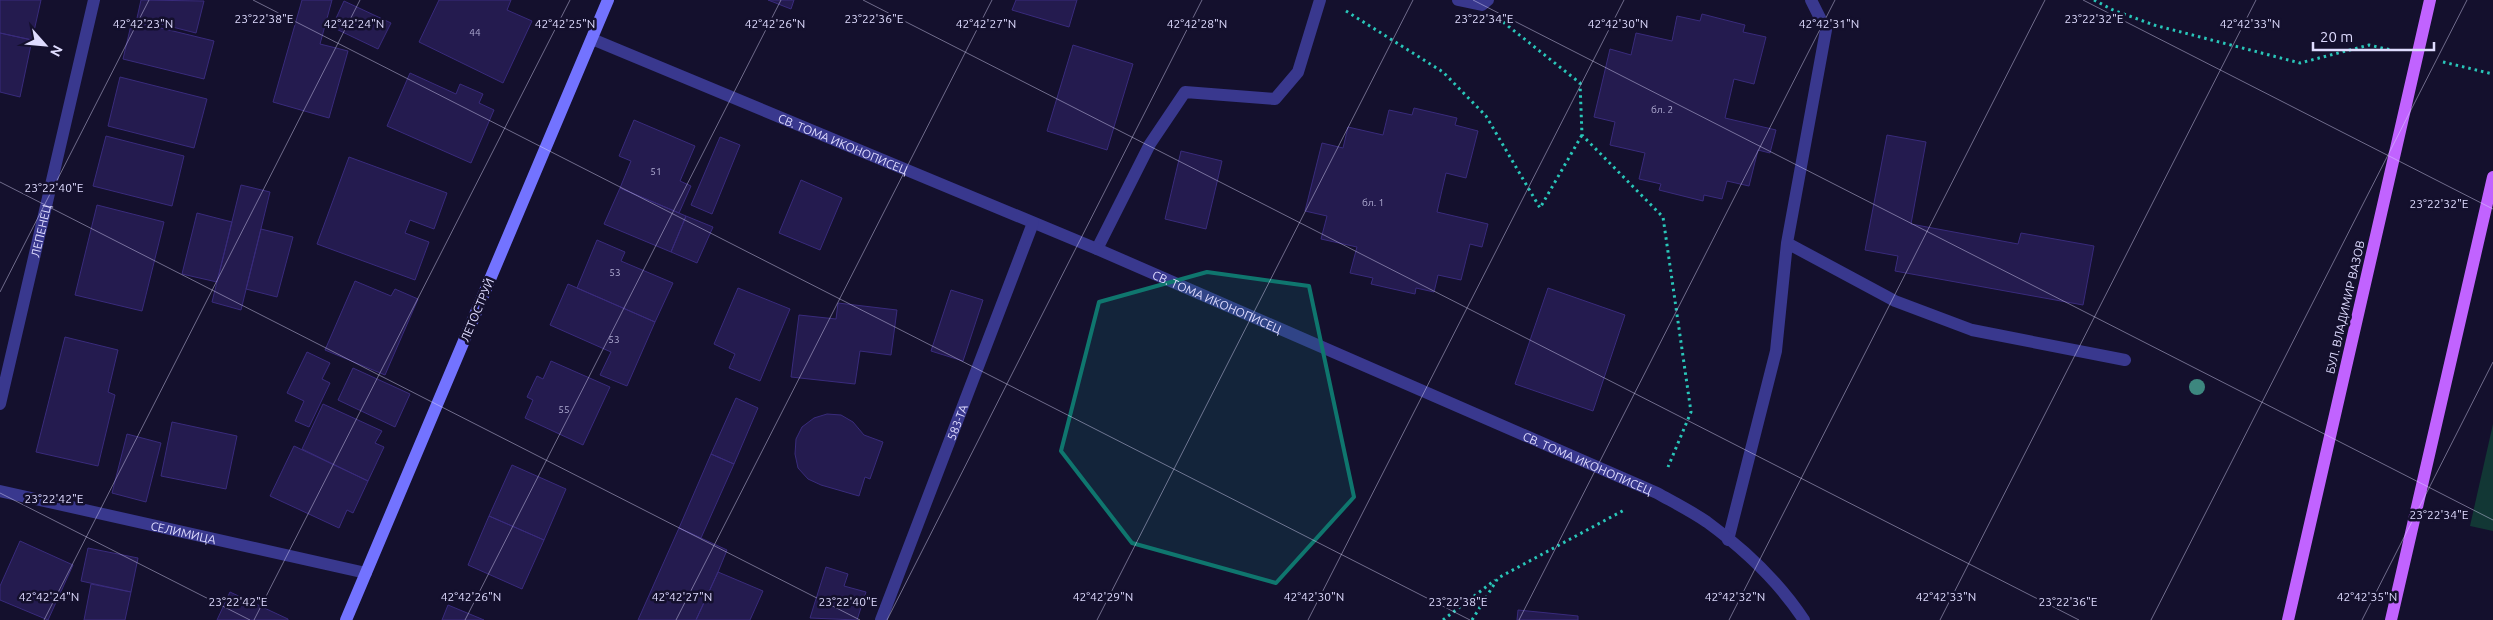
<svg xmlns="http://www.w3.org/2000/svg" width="2493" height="620" font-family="Ubuntu,sans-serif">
	<rect width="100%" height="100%" fill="#14102d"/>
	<path fill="#123735" d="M2493 424V531L2470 526Z"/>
	<path fill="#241b4f" stroke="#392b7c" d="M0 0H41L32 40 0 33Z
		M141 0 204 1 196 33 137 18Z
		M302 0H332L320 44 348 51 329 118 273 102Z
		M439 0H511L507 10 532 21 503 83 419 42Z
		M768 0H794L791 9Z
		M1016 0H1077L1069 27 1012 10Z
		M344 1 391 23 378 49 332 27Z
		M1702 14 1745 25 1743 32 1766 37 1754 84 1734 79 1725 118 1776 130 1770 153 1758 150 1749 186 1727 181 1722 199 1704 195 1703 201 1659 190 1661 184 1639 179 1645 153 1610 145 1615 122 1594 117 1610 49 1631 55 1636 33 1672 41 1677 16 1700 21Z
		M132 21 214 41 204 79 123 59Z
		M0 33 32 40 20 97 0 92Z
		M1073 45 1133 64 1107 150 1047 131Z
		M410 73 456 94 460 84 483 94 479 103 494 110 471 163 387 126Z
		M120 77 207 99 194 148 108 126Z
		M1414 108 1457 118 1455 125 1478 131 1466 178 1446 173 1437 212 1488 224 1482 247 1470 244 1461 280 1438 275 1434 292 1416 288 1415 294 1371 284 1373 278 1350 273 1357 247 1321 239 1327 216 1305 211 1322 143 1343 148 1348 127 1383 135 1389 110 1412 115Z
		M634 120 695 146 680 181 691 186 679 213 620 188 631 161 619 156Z
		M1887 135 1926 142 1911 224 2018 244 2021 233 2094 246 2083 305 1895 271 1898 256 1865 250Z
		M106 136 184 156 172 206 93 186Z
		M720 137 740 145 712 214 691 205Z
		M1181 151 1222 161 1206 229 1165 219Z
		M349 157 447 193 434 229 410 220 405 233 429 242 415 280 317 244Z
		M801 180 842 198 820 250 779 233Z
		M241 185 270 192 241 310 212 302Z
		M620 188 686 216 671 252 604 224Z
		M97 205 164 222 142 311 75 295Z
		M197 213 232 222 217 282 182 274Z
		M686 216 713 227 697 263 671 252Z
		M261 229 293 237 277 297 246 289Z
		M597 240 625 252 621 261 673 283 655 322 577 288Z
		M355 281 391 296 395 289 418 299 385 375 325 350Z
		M568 284 655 322 627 386 600 375 611 352 550 325Z
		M738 288 790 309 760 381 729 368 735 354 714 344Z
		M1548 288 1625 315 1593 411 1515 384Z
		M951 290 983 300 963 361 931 351Z
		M838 303 897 310 891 355 860 351 855 384 791 377 799 315 836 319Z
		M65 337 118 350 108 392 115 395 98 466 36 452Z
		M307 352 330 363 322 379 330 383 309 427 295 421 304 401 287 393Z
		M551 361 610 387 583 445 525 418 533 400 527 397 537 376 543 379Z
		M353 368 410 394 395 427 338 400Z
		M736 398 758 408 734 464 711 454Z
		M323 404 382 431 375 443 384 447 368 481 302 449Z
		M827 414 841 415 853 422 864 435 883 442 870 479 865 477 859 496 821 485 808 479 798 468 795 454 796 439 802 427 814 418Z
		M172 422 237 436 226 489 161 476Z
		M127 434 161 443 146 502 112 493Z
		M294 446 368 481 353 513 347 510 339 528 270 496Z
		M711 454 734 464 701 538 679 528Z
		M512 465 566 489 544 540 489 516Z
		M489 516 544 540 522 589 468 565Z
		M679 528 727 550 718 572 696 620H638Z
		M20 541 73 565 48 620 0 600V586Z
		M88 548 138 558 131 592 81 581Z
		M826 567 848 574 844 586 866 592 857 620 810 618Z
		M718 572 763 591 750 620H696Z
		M91 584 131 592 125 620H84Z
		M230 592 288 619V620H217Z
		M448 605 484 620H442Z
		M1518 610 1578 616V620H1517Z"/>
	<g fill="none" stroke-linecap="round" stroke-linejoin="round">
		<path stroke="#29c6b9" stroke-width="3" stroke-dasharray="2.5 4" stroke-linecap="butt" d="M2094 0 2113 10 2154 25 2300 63 2369 45 2391 50
			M1346 11 1443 72 1486 116 1540 208 1582 135
			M1503 22 1580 83 1582 135 1663 217 1691 412 1668 467
			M2443 62 2493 74
			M1443 620 1495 580
			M1472 620 1498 578 1626 509"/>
		<path stroke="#39388e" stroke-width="12" d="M1458 0 1482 5 1488 0
			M1787 243 1895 301 1972 330 2125 360
			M1097 249 1150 144 1185 92 1275 99 1298 72 1320 0
			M1728 540 1776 351 1787 243 1826 30 1811 0"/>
		<g stroke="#39388e" stroke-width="12">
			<path id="s1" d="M592 39 1097 249 1657 493C1673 502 1691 511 1707 522 1744 549 1779 582 1804 620"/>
			<path id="s2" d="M0 404 94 0"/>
			<path id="s3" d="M0 491 366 573"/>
			<path id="s4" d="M881 620 1033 223"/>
		</g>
		<path stroke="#7373ff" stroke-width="12" d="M346 620 608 0"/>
		<path stroke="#c163ff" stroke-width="12" d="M2391 620 2493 177"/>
		<path stroke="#c163ff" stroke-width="12" d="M2288 620 2430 0"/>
	</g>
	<circle fill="#3d877f" cx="2197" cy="387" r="8"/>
	<path fill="#0f766e" fill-opacity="0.2" stroke="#0f766e" stroke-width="4" stroke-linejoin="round" d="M1207 272 1309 286 1354 497 1276 583 1132 543 1061 451 1099 302Z"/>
	<path fill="none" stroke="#dfdcff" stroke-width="1" stroke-opacity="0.45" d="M253 0 1470 620M863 0 2079 620M1473 0 2493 520M2083 0 2493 209M0 182 860 620M0 292 149 0M0 493 250 620M44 620 360 0M254 620 570 0M465 620 781 0M676 620 992 0M887 620 1202 0M1097 620 1413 0M1308 620 1624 0M1519 620 1835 0M1729 620 2045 0M1940 620 2256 0M2151 620 2467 0M2362 620 2493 362"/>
	<g text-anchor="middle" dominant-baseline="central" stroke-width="5" stroke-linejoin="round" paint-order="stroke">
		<g font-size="10" fill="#b0acd3">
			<text x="475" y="32">44</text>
			<text x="1662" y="109">бл. 2</text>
			<text x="656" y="171">51</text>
			<text x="1373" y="202">бл. 1</text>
			<text x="615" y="272">53</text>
			<text x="614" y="339">53</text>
			<text x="564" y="409">55</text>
		</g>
		<g font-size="12" fill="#dfdcff" stroke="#14102d">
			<text stroke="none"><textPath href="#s1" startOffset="272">СВ. ТОМА ИКОНОПИСЕЦ</textPath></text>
			<text stroke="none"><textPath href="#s2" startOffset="178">ЛЕПЕНЕЦ</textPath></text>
			<text stroke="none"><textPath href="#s1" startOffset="678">СВ. ТОМА ИКОНОПИСЕЦ</textPath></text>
			<text transform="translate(2345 307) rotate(-77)">БУЛ. ВЛАДИМИР ВАЗОВ</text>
			<text transform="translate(477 310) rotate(-67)">ЛЕТОСТРУЙ</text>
			<text stroke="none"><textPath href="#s4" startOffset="212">583-ТА</textPath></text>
			<text stroke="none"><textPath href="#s1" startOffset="1082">СВ. ТОМА ИКОНОПИСЕЦ</textPath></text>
			<text stroke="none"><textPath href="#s3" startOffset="188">СЕЛИМИЦА</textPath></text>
		</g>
	</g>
	<g font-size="12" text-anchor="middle" fill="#dfdcff" stroke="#14102d" stroke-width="5" stroke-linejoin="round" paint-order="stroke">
		<text x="1484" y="23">23°22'34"E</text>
		<text x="2094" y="23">23°22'32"E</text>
		<text x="264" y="23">23°22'38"E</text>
		<text x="874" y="23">23°22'36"E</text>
		<text x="143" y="28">42°42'23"N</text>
		<text x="354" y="28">42°42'24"N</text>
		<text x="565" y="28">42°42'25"N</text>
		<text x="775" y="28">42°42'26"N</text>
		<text x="986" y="28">42°42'27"N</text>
		<text x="1197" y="28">42°42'28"N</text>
		<text x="1618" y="28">42°42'30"N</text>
		<text x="1829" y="28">42°42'31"N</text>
		<text x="2250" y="28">42°42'33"N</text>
		<text x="54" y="192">23°22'40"E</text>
		<text x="2439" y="208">23°22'32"E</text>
		<text x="54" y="503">23°22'42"E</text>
		<text x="2439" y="519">23°22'34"E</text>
		<text x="49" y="601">42°42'24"N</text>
		<text x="471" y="601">42°42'26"N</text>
		<text x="682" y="601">42°42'27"N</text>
		<text x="1103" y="601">42°42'29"N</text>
		<text x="1314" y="601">42°42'30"N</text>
		<text x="1735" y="601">42°42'32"N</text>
		<text x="1946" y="601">42°42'33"N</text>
		<text x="2367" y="601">42°42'35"N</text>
		<text x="238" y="606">23°22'42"E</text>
		<text x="848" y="606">23°22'40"E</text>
		<text x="1458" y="606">23°22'38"E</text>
		<text x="2068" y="606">23°22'36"E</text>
	</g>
	<g transform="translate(45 45) rotate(117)" stroke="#14102d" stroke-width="4" paint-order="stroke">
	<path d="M0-4L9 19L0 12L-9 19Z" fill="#dfdcff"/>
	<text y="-8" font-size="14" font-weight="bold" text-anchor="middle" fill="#dfdcff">N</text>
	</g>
	<path d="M2313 42v8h121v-8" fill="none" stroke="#dfdcff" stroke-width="2.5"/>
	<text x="2320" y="42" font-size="15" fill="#dfdcff" stroke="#14102d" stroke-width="4" paint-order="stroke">20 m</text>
</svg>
